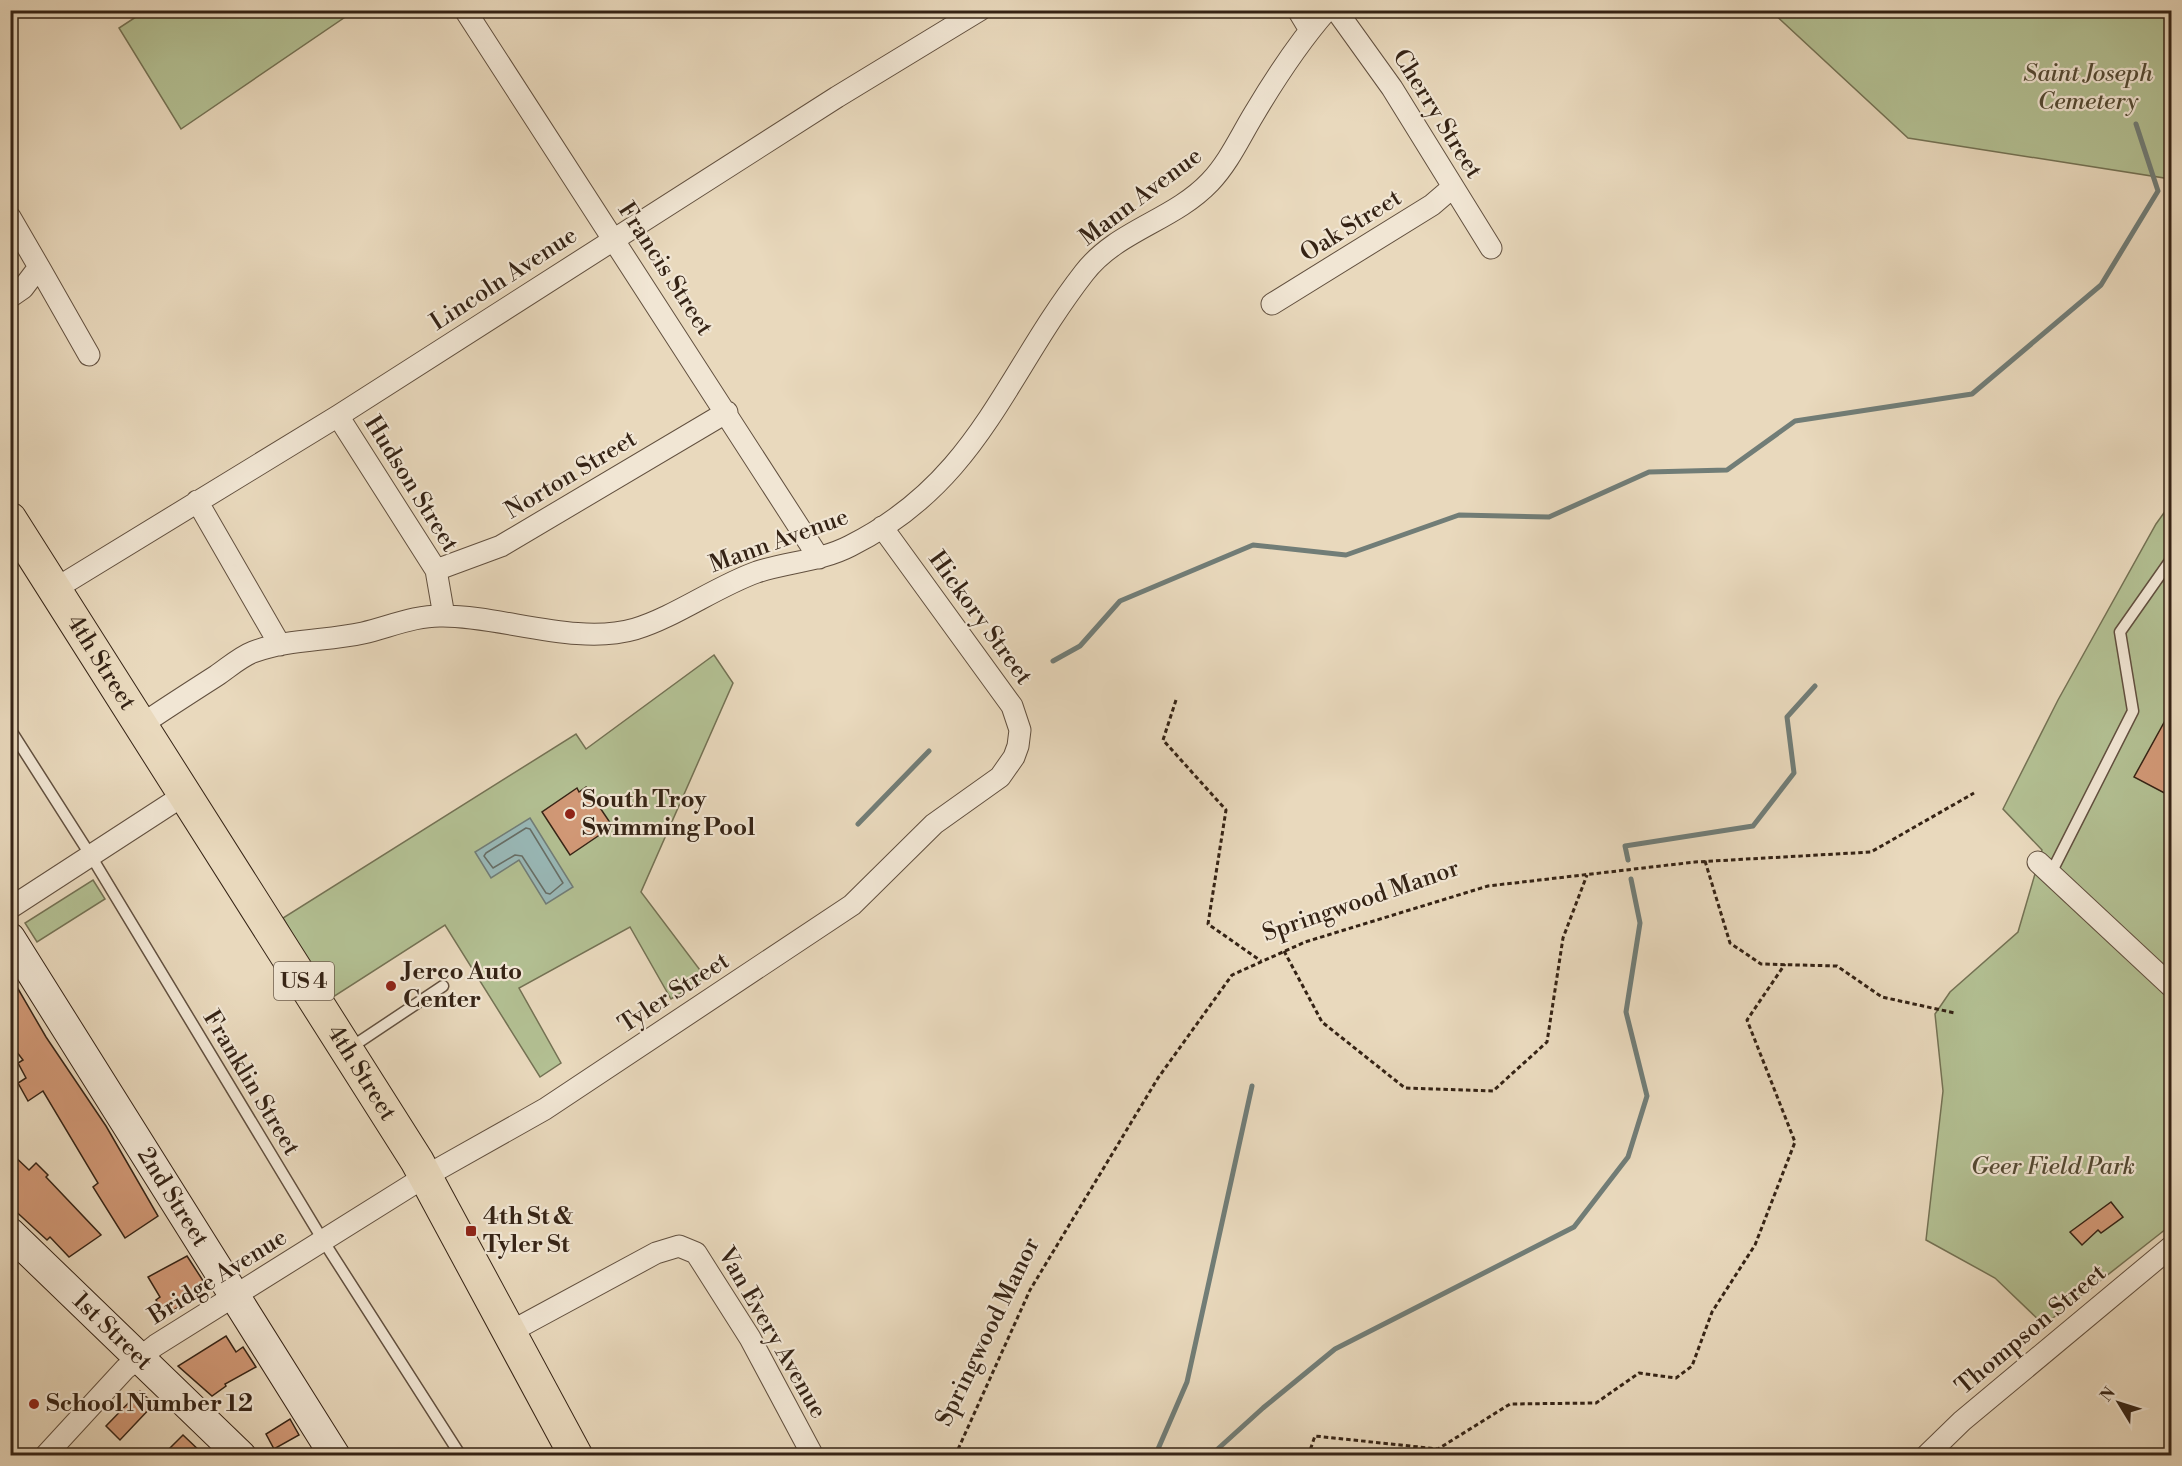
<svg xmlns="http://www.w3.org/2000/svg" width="2182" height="1466" font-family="'Libre Bodoni',serif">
	<rect width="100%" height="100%" fill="#e9d9bd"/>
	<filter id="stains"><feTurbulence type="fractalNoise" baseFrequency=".00333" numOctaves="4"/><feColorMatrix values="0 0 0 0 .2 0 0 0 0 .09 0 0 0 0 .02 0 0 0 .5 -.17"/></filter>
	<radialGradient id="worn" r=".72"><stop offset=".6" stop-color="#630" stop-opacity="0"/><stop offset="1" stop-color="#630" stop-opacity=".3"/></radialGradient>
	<path fill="#b3c093" stroke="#747254" stroke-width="1.5" d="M142 11H354L181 129 119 28 142 13Z
		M1771 11H2171V179L1908 138Z
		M2171 503V1225L2044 1325 1995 1278 1926 1240 1943 1091 1935 1014 1950 992 2018 932 2042 850 2003 809 2058 700 2156 524Z
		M714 655 733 683 641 892 706 978 671 999 630 927 519 988 561 1063 540 1077 445 925 330 999 283 918 576 734 586 749Z
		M93 880 105 899 37 942 25 923Z"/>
	<path fill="#99b9b8" stroke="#717d77" stroke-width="1.5" d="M530 818 573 887 546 904 519 860 491 878 475 852Z"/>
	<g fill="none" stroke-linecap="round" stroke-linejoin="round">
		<path stroke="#676e66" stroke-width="1.5" d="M526 828 530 829 563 883 550 894 546 893 522 856 515 855 493 868 484 856 486 853Z"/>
		<path stroke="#717d77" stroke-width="5" d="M1053 661 1080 646 1120 601 1253 545 1346 555 1459 515 1549 517 1649 472 1727 470 1795 421 1972 394 2101 285 2158 191 2136 124
			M858 824 929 751
			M1628 860 1625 846 1753 826 1794 773 1787 717 1815 686
			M1155 1456 1187 1382 1252 1086
			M1210 1456 1263 1408 1335 1349 1574 1227 1628 1157 1647 1096 1626 1012 1640 923 1631 879"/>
	</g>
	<path fill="#d29977" stroke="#352315" stroke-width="1.5" d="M2172 708V797L2134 777Z
		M586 787 611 824 602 830 604 832 570 855 542 812 577 788 579 792Z
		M10 975 46 1037 106 1126 158 1216 125 1238 93 1187 98 1183 43 1091 28 1101 18 1083 26 1078 18 1063 23 1060 10 1043Z
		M10 1152 29 1170 36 1163 48 1175 46 1177 101 1235 69 1257 50 1237 47 1240 10 1206Z
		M2111 1202 2123 1217 2101 1233 2098 1230 2082 1245 2070 1232Z
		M187 1256 209 1290 165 1315 156 1300 160 1297 148 1277Z
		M226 1336 236 1352 243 1347 256 1367 225 1384 226 1386 212 1396 178 1366Z
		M140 1391 154 1404 120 1440 106 1426Z
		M290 1419 299 1435 274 1449 266 1434Z
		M183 1435 204 1455H163Z"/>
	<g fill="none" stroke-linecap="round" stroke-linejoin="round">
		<g stroke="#62503f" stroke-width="13">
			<path id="lane" d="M10 729 91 856 324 1242 461 1456
				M2051 873 2133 711 2120 632 2172 558
				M350 1048 443 986"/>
		</g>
		<g stroke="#62503f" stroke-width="23">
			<path id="street" d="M465 10 819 558
				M1298 10 1310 30
				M1336 10 1392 88 1491 248
				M10 217 39 267 23 288 10 297
				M39 267 89 355
				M1272 304 1432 205 1453 187
				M338 416 436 570 444 616
				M197 501 280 645
				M436 570 501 546 727 412
				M55 589 338 416 837 97 980 10
				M141 725C166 708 191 692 216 676 228 668 240 657 253 652 288 639 327 641 363 633 389 627 416 615 443 616 502 616 577 646 635 629 675 617 717 586 757 572 788 562 821 561 850 546 978 482 1004 376 1084 273 1117 230 1173 221 1210 182 1229 162 1240 137 1254 114 1276 77 1298 43 1327 10
				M2038 862 2172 987
				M10 908 184 795
				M510 1332 656 1253 679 1246 696 1253 750 1338 813 1456
				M45 1456 125 1369 156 1345 426 1176 545 1109 852 905 934 824 1000 777 1014 757 1018 746 1020 730 1012 706 882 527
				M1926 1456 1962 1421 2172 1246"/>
		</g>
		<g stroke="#352315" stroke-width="32">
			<g id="secondary">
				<path id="s1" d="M10 938 335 1456"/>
				<path id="s2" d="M10 1233 241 1456"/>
			</g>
		</g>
		<g stroke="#352315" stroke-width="35">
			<g id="primary">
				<path id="s3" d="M10 519 417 1161 576 1456"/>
			</g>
		</g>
		<path stroke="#352315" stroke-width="3" stroke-dasharray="4.5 3" stroke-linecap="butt" d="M1176 700 1163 740 1226 810 1208 924 1261 961
			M1705 861 1730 943 1761 964 1837 966 1882 997 1955 1013
			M1284 951 1322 1022 1405 1088 1493 1091 1547 1042 1563 938 1587 875
			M955 1456 1030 1290 1158 1078 1232 975 1305 942 1488 886 1695 862 1871 852 1974 793
			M1308 1456 1315 1436 1438 1449 1510 1404 1596 1403 1639 1373 1676 1378 1692 1366 1712 1312 1755 1245 1795 1142 1747 1020 1785 964"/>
		<use href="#lane" stroke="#f1e6d4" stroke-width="10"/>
		<use href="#street" stroke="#f1e6d4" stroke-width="21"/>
		<use href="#secondary" stroke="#f1e6d4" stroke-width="30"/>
		<use href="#primary" stroke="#e9d9bd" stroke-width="33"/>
	</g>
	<g fill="#8f2418" stroke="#f1e6d4" stroke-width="2">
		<circle cx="570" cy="814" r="6"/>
		<circle cx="391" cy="986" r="6"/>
		<rect x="465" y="1225" width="12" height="12" rx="3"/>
		<circle cx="34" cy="1404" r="6"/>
	</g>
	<g text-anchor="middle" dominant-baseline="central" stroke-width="4.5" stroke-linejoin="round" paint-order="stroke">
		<rect fill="#f1e6d4" stroke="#6d5e4e" stroke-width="1.5" x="274" y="962" width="60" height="38" rx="4.5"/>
		<g font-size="22" font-weight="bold" fill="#352315">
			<text x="304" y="981">US 4</text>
		</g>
		<g font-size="24" font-style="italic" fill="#544a34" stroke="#f1e6d4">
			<text x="2088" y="74">Saint Joseph<tspan x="2088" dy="28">Cemetery</tspan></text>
			<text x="2053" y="1167">Geer Field Park</text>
		</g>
		<g font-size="24" fill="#352315" stroke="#f1e6d4">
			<text transform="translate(1437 114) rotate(58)">Cherry Street</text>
			<text transform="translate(1141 197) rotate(-37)">Mann Avenue</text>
			<text transform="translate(1351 226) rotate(-32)">Oak Street</text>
			<text transform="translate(665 269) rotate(57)">Francis Street</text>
			<text transform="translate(504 279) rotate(-33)">Lincoln Avenue</text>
			<text transform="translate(571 475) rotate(-31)">Norton Street</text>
			<text transform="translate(411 484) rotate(58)">Hudson Street</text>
			<text transform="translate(779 541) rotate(-20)">Mann Avenue</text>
			<text transform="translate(980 618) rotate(54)">Hickory Street</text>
			<text stroke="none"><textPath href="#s3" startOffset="170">4th Street</textPath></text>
			<text transform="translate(1361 901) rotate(-19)">Springwood Manor</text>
			<text transform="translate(674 993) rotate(-33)">Tyler Street</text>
			<text stroke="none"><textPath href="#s3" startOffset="656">4th Street</textPath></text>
			<text transform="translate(251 1083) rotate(59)">Franklin Street</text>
			<text stroke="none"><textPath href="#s1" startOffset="306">2nd Street</textPath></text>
			<text transform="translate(218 1277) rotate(-32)">Bridge Avenue</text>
			<text transform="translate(2031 1330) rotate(-40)">Thompson Street</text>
			<text stroke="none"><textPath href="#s2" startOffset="142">1st Street</textPath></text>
			<text transform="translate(988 1332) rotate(-64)">Springwood Manor</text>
			<text transform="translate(772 1333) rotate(60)">Van Every Avenue</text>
		</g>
		<g font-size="24" font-weight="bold" fill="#352315" stroke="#f1e6d4" text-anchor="start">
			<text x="582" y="800">South Troy<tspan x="582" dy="28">Swimming Pool</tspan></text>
			<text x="403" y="972">Jerco Auto<tspan x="403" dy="28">Center</tspan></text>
			<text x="483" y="1217">4th St &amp;<tspan x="483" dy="28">Tyler St</tspan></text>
			<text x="46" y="1404">School Number 12</text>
		</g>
	</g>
	<rect width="2182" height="1466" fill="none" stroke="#e9d9bd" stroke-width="36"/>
	<rect x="12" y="12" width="2158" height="1442" fill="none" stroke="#352315" stroke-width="3"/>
	<rect x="18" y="18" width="2146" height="1430" fill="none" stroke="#352315" stroke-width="1.5"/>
	<g transform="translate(2119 1403) rotate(308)" stroke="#f1e6d4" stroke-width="4.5" paint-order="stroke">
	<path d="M0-4.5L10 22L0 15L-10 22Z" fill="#352315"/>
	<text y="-9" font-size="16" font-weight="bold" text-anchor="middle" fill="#352315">N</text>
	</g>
	<rect width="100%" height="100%" filter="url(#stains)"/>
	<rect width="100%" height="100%" fill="url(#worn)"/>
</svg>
